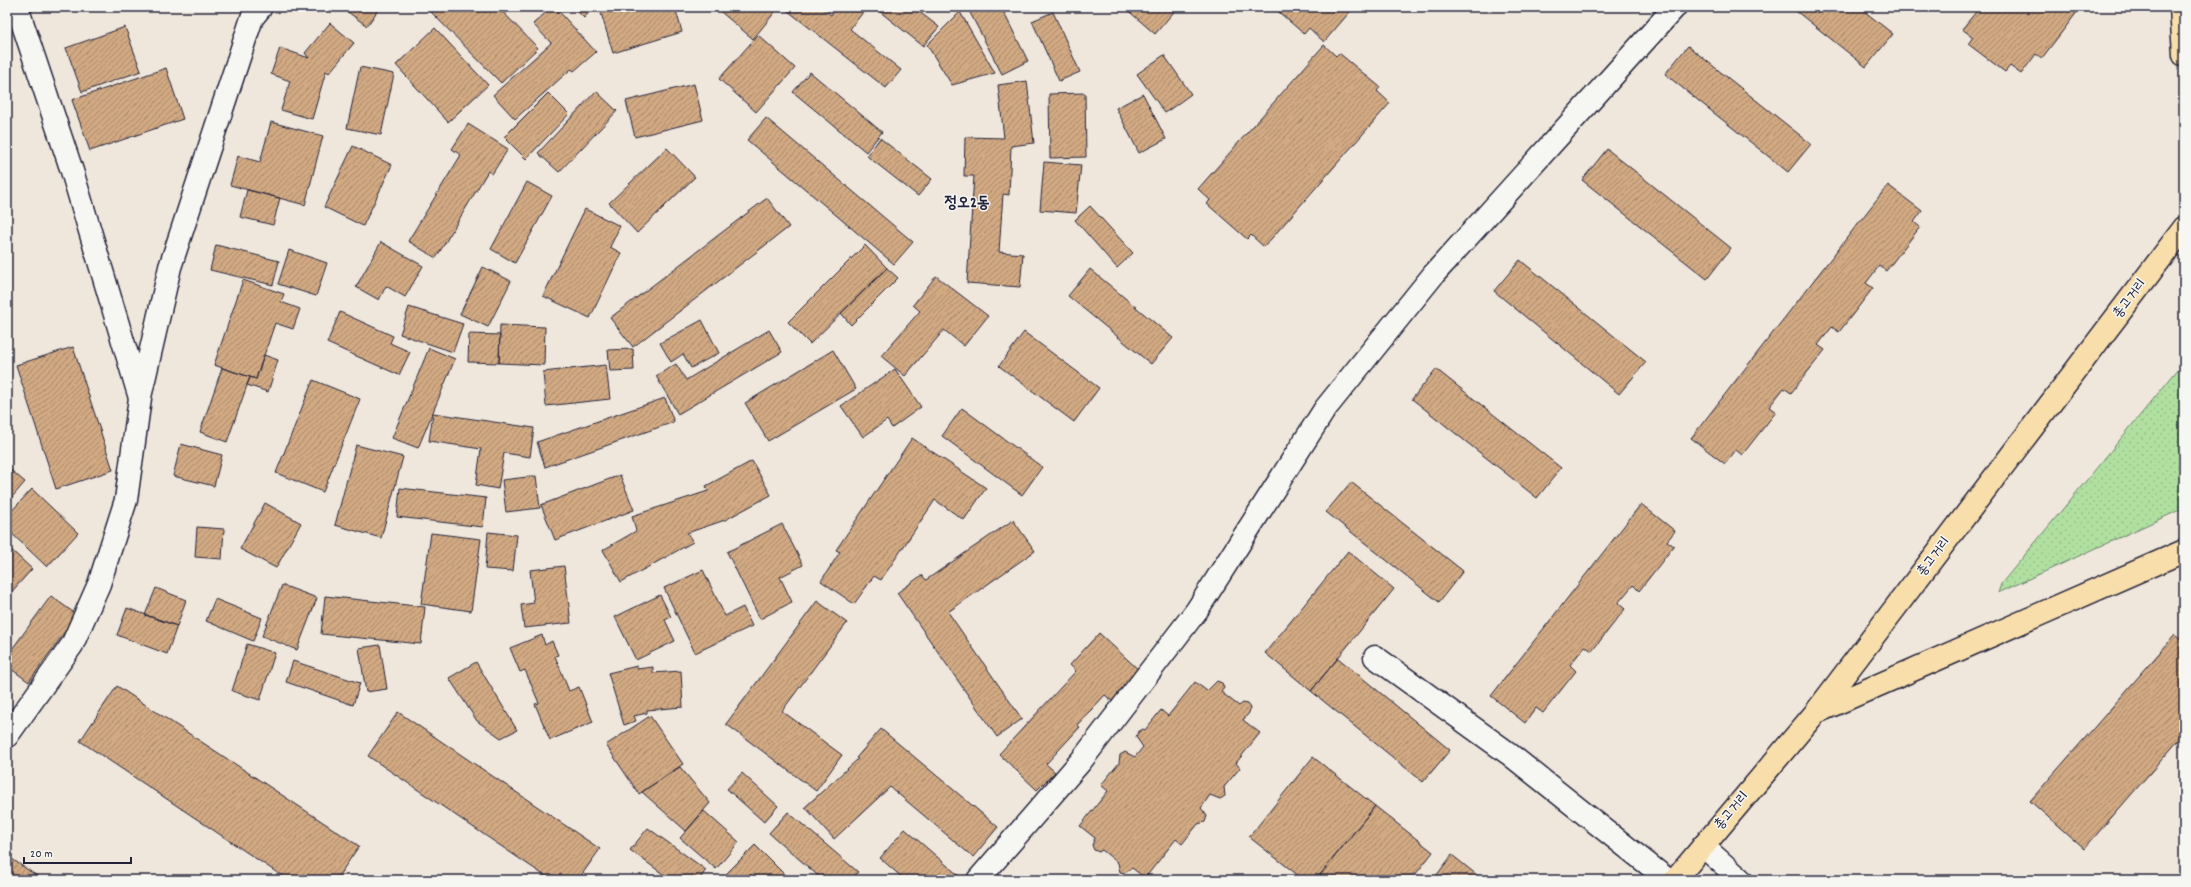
<svg xmlns="http://www.w3.org/2000/svg" width="2191" height="887" font-family="Dekko,'Poor Story',sans-serif">
	<defs>
		<pattern id="grass-dots" width="8" height="8" patternUnits="userSpaceOnUse"><rect width="8" height="8" fill="#b0e0a0"/><path d="M2 2h.1M6 6h.1" fill="none" stroke="#97c08b" stroke-width="1.8" stroke-linecap="round"/></pattern>
		<pattern id="building-hatch" width="6" height="6" patternUnits="userSpaceOnUse"><rect width="6" height="6" fill="#d1a982"/><path d="M-1 1l2-2M0 6l6-6M5 7l2-2" fill="none" stroke="#a9896c"/></pattern>
	</defs>
	<rect width="100%" height="100%" fill="#efe7dc"/>
	<filter id="ink" filterUnits="userSpaceOnUse"><feTurbulence type="fractalNoise" baseFrequency=".025" numOctaves="2"/><feDisplacementMap in="SourceGraphic" scale="8" xChannelSelector="R" yChannelSelector="G"/><feConvolveMatrix kernelMatrix="1 2 1 2 8 2 1 2 1" color-interpolation-filters="sRGB"/></filter>
	<g filter="url(#ink)">
		<path fill="url(#grass-dots)" stroke="#69816e" d="M2184 362V508L1998 593 2001 584Z"/>
		<path fill="url(#building-hatch)" stroke="#22223b" d="M341 7H380L367 26Z
			M436 7H498L538 48 501 83 431 12Z
			M552 7H555L596 52 574 71 571 69 515 119 493 95 551 43 533 24Z
			M573 7H594L584 18Z
			M621 7H675L682 32 613 53 601 13Z
			M715 7H769L775 12 753 39Z
			M783 7H821L831 15 837 7H867L850 29 901 70 886 88Z
			M874 7H913L939 27 923 46Z
			M967 7H1001L1028 61 1002 74Z
			M1124 7H1178L1155 34Z
			M1273 7H1354L1324 42 1309 28 1304 34Z
			M1791 7H1859L1893 34 1866 67Z
			M1980 7H2081L2042 58 2036 54 2021 74 2010 66 2005 72 1968 44 1973 37 1962 29Z
			M960 12 995 73 952 85 927 45Z
			M1053 12 1080 72 1059 81 1032 21Z
			M330 23 354 43 329 73 326 71 312 119 281 110 290 81 271 74 280 48 309 58 305 53Z
			M125 27 141 71 82 92 66 48Z
			M435 28 488 85 448 122 396 65Z
			M758 35 795 68 756 112 719 79Z
			M1324 45 1336 56 1339 53 1380 87 1377 91 1390 103 1264 247 1251 235 1247 239 1207 204 1210 200 1198 189Z
			M1688 46 1811 144 1788 172 1665 74Z
			M1164 55 1191 94 1165 113 1137 74Z
			M360 67 394 74 381 135 347 128Z
			M166 68 183 119 90 151 72 100Z
			M810 72 882 132 866 152 793 92Z
			M1027 81 1034 143 1011 146 1009 195 1003 194 999 252 1023 254 1020 287 967 283 974 176H964L965 137 1004 138 998 85Z
			M694 84 703 120 635 137 626 101Z
			M596 91 617 111 559 172 538 153Z
			M548 93 569 114 526 159 504 137Z
			M1085 93 1086 157 1050 158 1049 94Z
			M1143 94 1166 139 1139 153 1116 108Z
			M766 118 913 242 894 264 747 140Z
			M271 122 323 136 305 205 230 185 238 156 260 162Z
			M468 124 508 149 492 174 488 171 436 258 408 241 461 155 452 149Z
			M880 138 932 179 918 196 867 156Z
			M353 146 392 165 363 226 324 207Z
			M667 148 695 177 637 233 609 203Z
			M1607 149 1731 248 1707 279 1582 180Z
			M1044 162 1081 165 1076 213 1040 210Z
			M527 182 552 196 515 263 491 249Z
			M1888 185 1922 211 1914 222 1920 227 1886 271 1879 266 1866 283 1873 288 1839 332 1832 327 1818 345 1825 350 1791 393 1784 388 1769 407 1776 412 1742 455 1736 450 1725 464 1691 438Z
			M247 190 280 198 273 225 240 217Z
			M767 198 789 227 633 347 610 318Z
			M1090 206 1133 253 1117 268 1075 220Z
			M585 209 620 226 610 247 621 253 590 318 543 296Z
			M381 242 423 266 405 297 386 286 379 300 356 287Z
			M216 245 279 261 273 285 210 270Z
			M865 245 887 268 810 344 788 322Z
			M289 250 327 263 316 296 278 284Z
			M1520 260 1646 362 1619 394 1494 291Z
			M483 267 511 281 488 327 460 314Z
			M887 268 898 278 851 325 841 313Z
			M1090 269 1173 338 1151 364 1068 296Z
			M936 276 988 316 964 346 944 330 905 376 881 356 920 311 913 305Z
			M243 280 284 294 281 302 300 309 293 329 275 323 256 379 214 365Z
			M409 307 463 324 453 352 400 334Z
			M340 312 393 336 390 343 410 352 399 375 327 343Z
			M702 320 719 353 691 368 683 354 671 362 660 343Z
			M500 325 545 327 544 365 499 363Z
			M769 330 782 352 678 414 656 376 676 364 686 380Z
			M1024 332 1099 388 1074 422 999 366Z
			M469 334 500 335 499 363 468 362Z
			M73 347 113 470 56 489 16 365Z
			M429 348 455 359 418 448 392 438Z
			M633 349 634 370 610 371 608 350Z
			M833 350 856 389 768 441 745 403Z
			M264 355 278 360 268 392 247 385 250 377 256 379Z
			M606 365 610 399 546 406 543 372Z
			M222 368 250 377 227 442 200 432Z
			M895 369 921 407 892 428 887 420 863 437 841 406Z
			M1436 369 1561 468 1537 498 1412 399Z
			M313 380 360 399 323 492 276 473Z
			M665 398 674 422 545 467 537 442Z
			M962 408 1042 467 1022 495 942 436Z
			M433 413 534 428 530 457 504 453 498 489 476 485 481 449 429 441Z
			M912 438 986 488 964 520 935 500 881 580 874 576 854 604 821 581 840 552 836 550Z
			M181 444 222 455 214 486 173 476Z
			M356 445 403 457 381 538 335 525Z
			M752 461 771 495 725 520 687 533 693 542 621 582 603 550 636 531 632 516 708 491 706 486Z
			M7 467 25 482 7 503Z
			M620 475 634 510 555 540 541 505Z
			M536 476 540 508 506 512 502 480Z
			M1351 482 1463 571 1439 602 1326 512Z
			M400 488 486 498 483 527 397 517Z
			M32 489 78 533 47 567 7 529V516Z
			M265 503 301 523 276 568 240 549Z
			M1641 504 1675 531 1667 541 1674 546 1639 591 1633 585 1618 603 1625 609 1592 651 1585 646 1570 665 1576 671 1543 713 1536 708 1525 723 1491 696Z
			M1013 520 1035 551 948 612 1022 719 997 737 897 593 922 575 926 580Z
			M782 524 803 565 780 577 792 602 760 619 727 552Z
			M197 527 224 529 222 559 195 557Z
			M488 532 517 535 513 571 485 569Z
			M431 533 481 539 471 611 421 604Z
			M7 546 32 569 7 597Z
			M1348 551 1394 589 1311 691 1265 653Z
			M564 566 571 623 524 628 521 605 534 603 530 570Z
			M703 570 725 616 743 607 752 626 695 653 664 588Z
			M282 585 317 598 297 650 262 636Z
			M156 588 186 600 177 626 145 615Z
			M660 595 671 617 665 620 675 641 636 660 615 617Z
			M51 596 77 615 29 682 7 666V656Z
			M325 596 425 607 421 644 321 634Z
			M215 599 262 618 253 641 206 621Z
			M817 601 847 623 782 711 842 755 816 791 726 724Z
			M127 608 177 626 167 654 117 635Z
			M1099 633 1141 672 1113 702 1105 695 1077 725 1080 727 1046 764 1055 772 1037 790 999 754 1076 671 1070 665Z
			M542 635 545 645 552 641 558 655 555 656 569 691 579 687 593 722 550 740 535 704 539 703 525 670 520 672 510 648Z
			M2175 635 2184 643V734L2084 849 2030 801Z
			M247 644 275 653 260 700 232 691Z
			M380 645 387 689 366 692 359 648Z
			M1338 658 1450 750 1423 782 1311 691Z
			M293 661 360 683 353 705 286 682Z
			M476 662 517 730 501 738 477 721 449 678Z
			M637 666V669L653 667V673L681 671 683 707 647 710V713L634 716 636 721 624 725 608 673Z
			M1217 681 1222 683 1224 688 1221 692 1239 706 1243 703 1247 704 1250 708 1249 713 1243 720 1260 733 1236 763 1240 768 1224 787 1225 796 1220 799 1210 795 1201 808 1207 816 1205 822 1198 824 1182 844 1176 839 1145 878 1132 868 1125 873 1120 872 1118 863 1102 850 1099 852 1094 850 1092 845 1095 838 1080 826 1108 791 1101 785 1119 763 1120 755 1125 752 1135 757 1143 747 1136 737 1138 732 1143 729 1145 730 1161 710 1168 716 1195 682 1207 691Z
			M117 686 359 846 336 880H288L80 741Z
			M398 712 600 849 578 880H551L368 756Z
			M650 716 683 764 639 794 606 745Z
			M881 729 998 827 973 857 890 787 834 839 805 807 858 759 856 758Z
			M1313 757 1375 806 1316 880H1304L1249 837Z
			M680 767 710 803 686 831 642 792Z
			M742 773 778 806 764 822 727 789Z
			M1375 806 1433 852 1411 880H1316Z
			M704 811 739 842 716 869 680 838Z
			M788 812 858 872 851 880H823L769 833Z
			M648 828 706 870 699 880H671L630 850Z
			M905 829 958 875 953 880H905L880 858Z
			M755 845 790 880H732L726 874Z
			M1452 855 1482 879V880H1433Z
			M9 857 43 880H7V859Z"/>
		<g fill="none" stroke-linecap="round" stroke-linejoin="round">
			<g stroke="#22223b" stroke-width="25">
				<path id="minor" d="M140 397 170 267 252 18 261 7
					M1375 657 1508 753 1668 880
					M7 736 72 645 99 584 126 500 140 398 72 171 17 7
					M1703 846 1741 880
					M978 880 1081 761 1197 610 1325 409 1434 274 1675 7"/>
			</g>
			<g stroke="#22223b" stroke-width="25">
				<path id="major" d="M2181 7 2184 55
					M1817 712 2184 551
					M1675 880 1816 712 2184 228"/>
			</g>
			<use href="#minor" stroke="#f6f6f2" stroke-width="22"/>
			<use href="#major" stroke="#f8deab" stroke-width="22"/>
		</g>
	</g>
	<g text-anchor="middle" dominant-baseline="central" stroke-width="3" stroke-linejoin="round" paint-order="stroke">
		<g font-size="14" fill="#22223b" stroke="#f6f6f2">
			<text transform="translate(2130 299) rotate(-53)">총고거리</text>
			<text transform="translate(1934 557) rotate(-53)">총고거리</text>
			<text transform="translate(1732 811) rotate(-50)">총고거리</text>
		</g>
		<g font-size="16" font-weight="bold" fill="#22223b" stroke="#f6f6f2">
			<text x="967" y="203">정오2동</text>
		</g>
	</g>
	<rect width="2191" height="887" fill="none" stroke="#f6f6f2" stroke-width="24"/>
	<rect x="12" y="12" width="2167" height="863" fill="none" stroke="#22223b" stroke-width="1.5" filter="url(#ink)"/>
	<path d="M24 857v6h107v-6" fill="none" stroke="#22223b" stroke-width="2"/>
	<text x="30" y="857" font-size="12" fill="#22223b" stroke="#f6f6f2" stroke-width="3" paint-order="stroke">20 m</text>
</svg>
